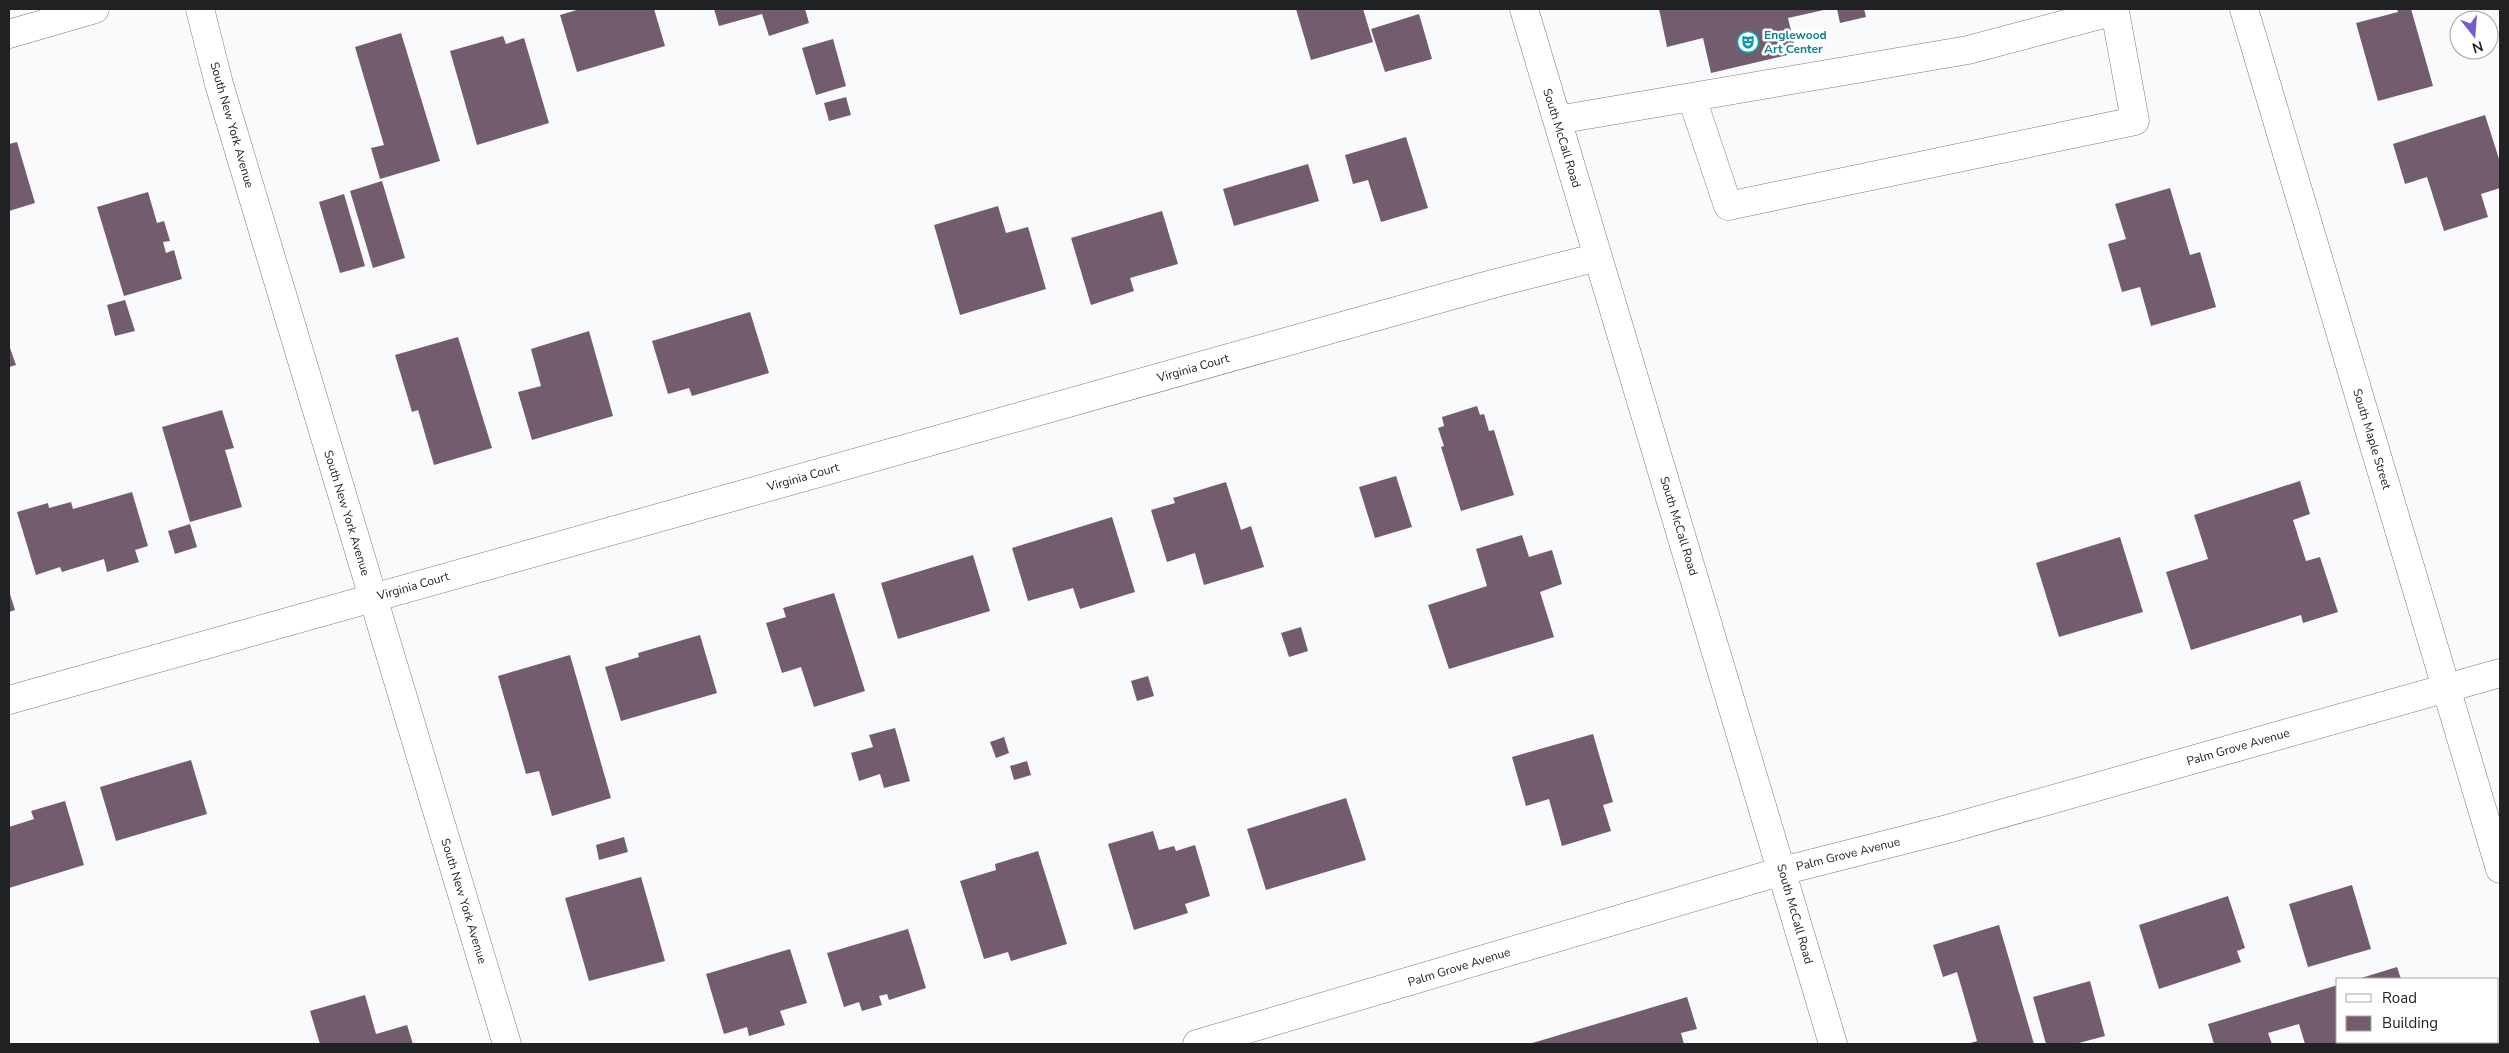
<svg xmlns="http://www.w3.org/2000/svg" width="2509" height="1053" font-family="'Nunito Sans',sans-serif">
	<rect width="100%" height="100%" fill="#f8fafc"/>
	<path fill="#745c6f" d="M580 9H654L665 46 577 72 560 15Z
		M714 9H805L809 23 769 36 762 14 719 26Z
		M1296 9H1363L1373 42 1311 60Z
		M1659 9H1824V10L1788 18 1796 53 1711 73 1703 38 1667 47Z
		M1837 9H1864L1866 17 1840 23Z
		M2397 9H2411L2433 86 2378 101 2356 23 2398 12Z
		M1419 14 1432 59 1385 72 1371 29Z
		M401 33 440 161 380 179 371 148 384 145 355 47Z
		M503 36 506 44 524 38 549 123 477 145 450 51Z
		M833 39 846 86 816 95 802 48Z
		M846 97 851 115 829 121 824 103Z
		M2485 115 2500 162V188L2481 194 2488 217 2444 231 2427 177 2405 184 2393 144Z
		M1406 137 1428 208 1381 222 1368 180 1353 184 1345 155Z
		M17 142 35 203 9 211V144Z
		M1308 164 1319 201 1234 226 1223 189Z
		M382 181 405 258 373 268 350 191Z
		M2170 188 2190 255 2200 252 2216 307 2151 326 2140 287 2122 292 2108 244 2126 239 2115 204Z
		M148 192 157 223 164 221 170 241 163 242 166 253 174 250 182 279 124 296 97 207Z
		M344 194 365 266 340 273 319 202Z
		M998 206 1006 233 1028 227 1046 289 960 315 934 225Z
		M1162 211 1178 264 1130 278 1134 291 1091 305 1071 238Z
		M125 300 135 331 115 336 107 305Z
		M750 312 769 373 692 396 689 388 668 394 652 341Z
		M589 331 613 416 532 440 518 392 541 386 531 349Z
		M458 337 492 448 434 465 418 410 412 412 395 355Z
		M9 345 16 365 9 367Z
		M1477 406 1480 415 1484 414 1489 431 1494 430 1514 495 1461 511 1441 447 1444 446 1438 428 1444 426 1442 417Z
		M222 410 234 448 225 450 242 507 190 522 162 427Z
		M1396 476 1412 527 1375 538 1359 487Z
		M2300 481 2310 514 2293 520 2306 561 2320 557 2338 612 2303 623 2301 615 2191 650 2166 572 2208 559 2194 515Z
		M1226 482 1241 530 1251 526 1264 567 1204 585 1195 553 1167 562 1151 510 1175 503 1173 498Z
		M132 492 148 546 135 550 139 562 107 572 104 559 62 572 60 567 36 575 17 512 48 503 49 508 71 502 73 509Z
		M1112 517 1135 592 1080 609 1073 588 1028 601 1012 548Z
		M190 524 197 547 175 554 168 531Z
		M1522 535 1529 557 1552 550 1562 584 1540 592 1554 637 1449 669 1428 605 1487 586 1476 549Z
		M2120 537 2143 612 2059 637 2036 563Z
		M973 555 990 611 898 639 881 583Z
		M9 591 15 610 9 612Z
		M834 593 865 691 814 707 801 667 782 673 766 623 786 617 783 608Z
		M1301 627 1308 651 1289 657 1281 633Z
		M700 635 717 693 621 721 605 667 639 657 638 653Z
		M570 655 611 798 552 816 539 771 526 774 498 676Z
		M1148 676 1154 696 1137 701 1131 681Z
		M895 728 910 781 884 788 880 774 859 781 851 753 873 747 869 735Z
		M1593 734 1613 802 1603 805 1611 831 1562 846 1549 799 1526 806 1512 757Z
		M1004 737 1009 753 996 758 990 742Z
		M191 760 207 814 116 841 100 787Z
		M1027 761 1031 775 1014 780 1010 766Z
		M1346 798 1366 860 1266 890 1247 829Z
		M65 801 84 865 9 888V827L34 819 31 811Z
		M1153 831 1159 850 1174 846 1176 851 1195 845 1210 896 1185 904 1188 913 1134 930 1108 844Z
		M624 837 628 852 599 860 596 845Z
		M1038 851 1067 944 1011 961 1008 952 984 959 960 881 996 870 995 864Z
		M641 877 665 961 589 981 565 898Z
		M2352 885 2371 949 2308 967 2289 904Z
		M2228 896 2245 948 2237 951 2241 962 2159 989 2139 925Z
		M1999 925 2034 1044H1967L1977 1041 1957 972 1943 977 1933 945Z
		M908 929 926 988 889 1000 887 994 879 996 882 1005 862 1011 859 1002 844 1007 827 953Z
		M790 949 807 1003 780 1011 785 1025 749 1036 747 1027 724 1034 706 974Z
		M2397 967 2401 979H2358Z
		M2090 981 2105 1036 2075 1044H2046L2033 997Z
		M2338 985V1042L2340 1044H2305L2299 1024 2268 1033 2272 1044H2214L2208 1024Z
		M365 995 376 1034 407 1025 413 1044H320L310 1011Z
		M1687 997 1697 1029 1681 1033 1684 1044H1529Z"/>
	<g fill="none" stroke-linecap="round" stroke-linejoin="round">
		<g stroke="#787a7b" stroke-width="29">
			<path id="minor" d="M200 9 219 84 507 1044
				M1524 9 1833 1044
				M2244 9 2500 869
				M9 34 95 9
				M1692 98 1728 206 2135 121 2115 11
				M1557 120 1968 50 2115 11V9
				M9 700 1496 283 1598 257
				M1197 1044 1782 871 1951 828 2500 673"/>
		</g>
		<use href="#minor" stroke="#fff" stroke-width="28"/>
	</g>
	<defs>
		<g id="theatre-ring" transform="scale(1.125)"><circle r="9.5" fill="#fff" stroke="#0f9aa8" stroke-width="1.5"/><path d="M-5-5.5Q0-4 5-5.5V0Q5 5 0 6Q-5 5-5 0ZM-3.3-2.5H-1v1.5H-3.3ZM1-2.5H3.3v1.5H1ZM-2.8 1Q0 5.5 2.8 1Z" fill="#0f9aa8"/></g>
	</defs>
	<g fill-rule="evenodd">
		<use href="#theatre-ring" x="1748" y="42"/>
	</g>
	<g text-anchor="middle" dominant-baseline="central" stroke-width="5" stroke-linejoin="round" paint-order="stroke">
		<g font-size="12" font-weight="bold" fill="#0d838f" stroke="#fff" text-anchor="start">
			<text x="1764" y="35">Englewood<tspan x="1764" dy="14">Art Center</tspan></text>
		</g>
		<g font-size="12" fill="#202122" stroke="#fff">
			<text transform="translate(232 125) rotate(74)">South New York Avenue</text>
			<text transform="translate(1562 138) rotate(73)">South McCall Road</text>
			<text transform="translate(1193 368) rotate(-16)">Virginia Court</text>
			<text transform="translate(2372 439) rotate(73)">South Maple Street</text>
			<text transform="translate(803 477) rotate(-16)">Virginia Court</text>
			<text transform="translate(347 513) rotate(73)">South New York Avenue</text>
			<text transform="translate(1679 526) rotate(73)">South McCall Road</text>
			<text transform="translate(413 586) rotate(-16)">Virginia Court</text>
			<text transform="translate(2238 747) rotate(-16)">Palm Grove Avenue</text>
			<text transform="translate(1848 854) rotate(-14)">Palm Grove Avenue</text>
			<text transform="translate(464 901) rotate(73)">South New York Avenue</text>
			<text transform="translate(1795 914) rotate(74)">South McCall Road</text>
			<text transform="translate(1459 967) rotate(-17)">Palm Grove Avenue</text>
		</g>
	</g>
	<rect width="2509" height="1053" fill="none" stroke="#202122" stroke-width="20"/>
	<rect x="2336" y="978" width="162" height="65" fill="#ffffff" stroke="#a6a6a7"/>
	<rect x="2346" y="994" width="25" height="8" fill="#ffffff" stroke="#a6a6a7"/>
	<text x="2382" y="1003" font-size="15" fill="#202122">Road</text>
	<rect x="2346" y="1016" width="25" height="15" fill="#745c6f" stroke="#a6a6a7"/>
	<text x="2382" y="1028" font-size="15" fill="#202122">Building</text>
	<g transform="translate(2474 35) rotate(163)"><circle r="24" fill="#ffffff" stroke="#a6a6a7"/>
	<path d="M0-4L9 19L0 12L-9 19Z" fill="#755ad5"/>
	<text y="-8" font-size="14" font-weight="bold" text-anchor="middle" fill="#202122">N</text>
	</g>
</svg>
